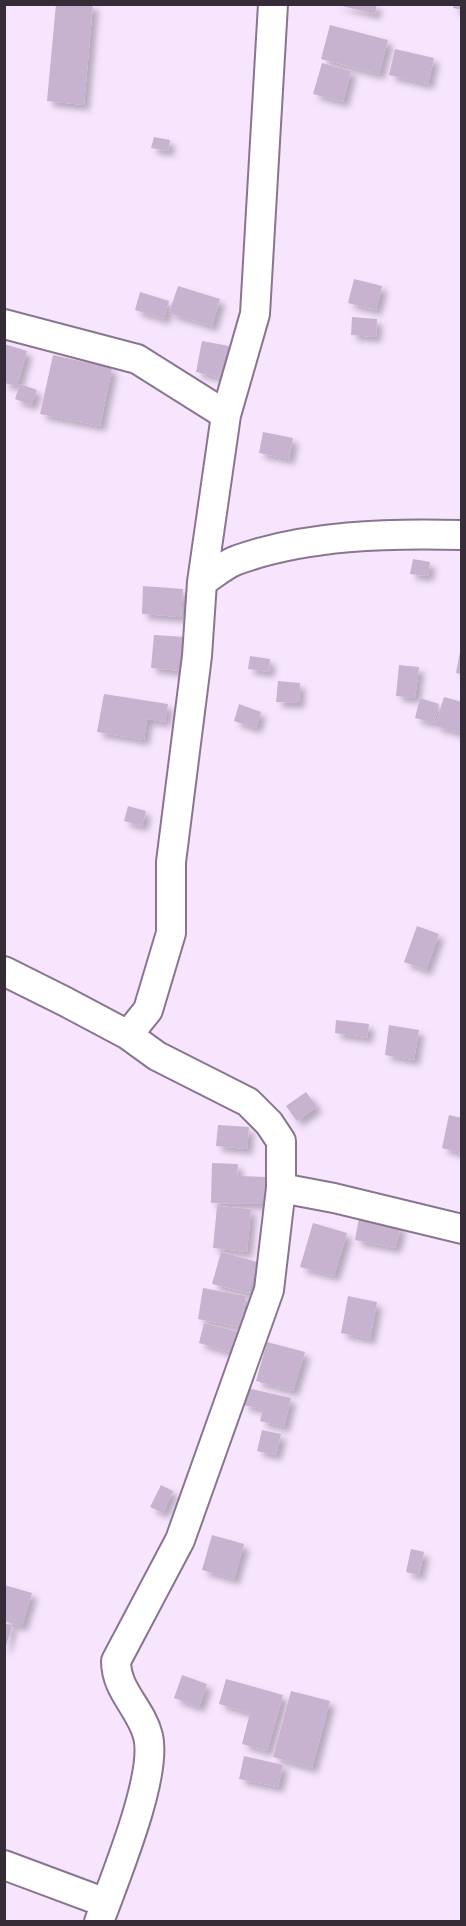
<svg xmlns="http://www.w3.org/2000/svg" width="466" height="1926" font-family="'IBM Plex Sans',sans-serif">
	<defs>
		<filter id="shadow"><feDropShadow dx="5.5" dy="5.5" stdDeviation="3" flood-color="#0004"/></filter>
	</defs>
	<rect width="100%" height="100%" fill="#f7e5fe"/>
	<path fill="#c7b2cf" filter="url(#shadow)" d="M56 4H93L84 105 47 101Z
		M334 4H377L375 14Z
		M454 4H462V10L453 8Z
		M330 25 388 40 379 74 321 59Z
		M395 49 434 58 428 84 389 75Z
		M322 63 351 71 343 102 313 94Z
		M154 137 170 140 168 151 151 148Z
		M354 279 382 286 376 310 348 303Z
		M178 286 220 299 212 326 169 313Z
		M140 292 169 301 164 319 135 310Z
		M352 317 377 319 376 337 351 335Z
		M202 341 229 346 222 378 196 372Z
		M4 344 27 351 17 386 4 383Z
		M53 355 112 368 100 426 40 414Z
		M20 384 37 390 31 405 15 399Z
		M263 432 293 438 289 459 259 453Z
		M413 559 430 562 428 576 410 574Z
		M143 586 183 589 181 617 142 614Z
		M154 635 185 637 182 671 151 668Z
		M460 652H462V674L456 673Z
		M250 656 270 659 269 672 248 669Z
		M399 665 419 667 415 698 396 696Z
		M278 681 300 683 299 703 276 702Z
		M104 694 168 704 165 722 147 719 144 740 97 732Z
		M444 697 462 702V733L435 726Z
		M420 698 439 704 434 723 415 718Z
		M239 704 261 712 256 728 234 721Z
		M128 806 146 811 142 826 124 821Z
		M417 926 439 934 426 970 404 962Z
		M336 1020 369 1024 367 1038 335 1033Z
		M389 1025 419 1030 414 1060 385 1055Z
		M306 1092 317 1107 297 1121 286 1106Z
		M449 1115 462 1118V1153L442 1148Z
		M218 1125 249 1127 247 1149 216 1146Z
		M212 1163 238 1164 237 1176 266 1177V1204L211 1203Z
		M217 1206 251 1209 247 1252 213 1248Z
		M359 1217 401 1226 395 1248 355 1240Z
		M313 1223 347 1233 334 1276 300 1267Z
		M221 1252 257 1262 249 1293 212 1284Z
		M203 1288 246 1296 240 1327 198 1319Z
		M348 1296 377 1302 370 1339 341 1333Z
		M204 1323 242 1333 237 1354 199 1343Z
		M267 1342 305 1352 293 1391 256 1381Z
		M247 1388 291 1398 284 1427 260 1421 263 1409 243 1405Z
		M262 1430 281 1434 276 1455 257 1451Z
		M161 1485 173 1491 163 1513 150 1507Z
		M212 1535 244 1544 234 1579 202 1570Z
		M411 1549 424 1552 419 1575 406 1572Z
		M4 1585 32 1593 22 1626 4 1621Z
		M4 1623 12 1625 5 1650H4Z
		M182 1675 207 1684 199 1707 174 1698Z
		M226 1679 283 1695 267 1751 242 1744 250 1713 219 1704Z
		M291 1691 330 1701 312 1768 273 1757Z
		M244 1756 283 1765 278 1787 239 1779Z"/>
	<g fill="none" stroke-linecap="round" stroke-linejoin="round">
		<g stroke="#897590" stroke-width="32">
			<path id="minor" d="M4 324 137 359 226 415
				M202 582C213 575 225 564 237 560 306 535 389 533 462 535
				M4 971 66 1002 128 1035 157 1056 248 1102 269 1123 281 1141V1188L269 1290 180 1540 116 1661C116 1691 141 1708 148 1736 158 1776 114 1880 99 1922
				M128 1035 148 1010 171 933V862L197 656 202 582 226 415 255 314 273 4
				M281 1188 334 1198 462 1229
				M4 1865 106 1903"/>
		</g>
		<use href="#minor" stroke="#fff" stroke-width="28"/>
	</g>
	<rect width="466" height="1926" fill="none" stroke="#352c38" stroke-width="12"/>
</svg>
